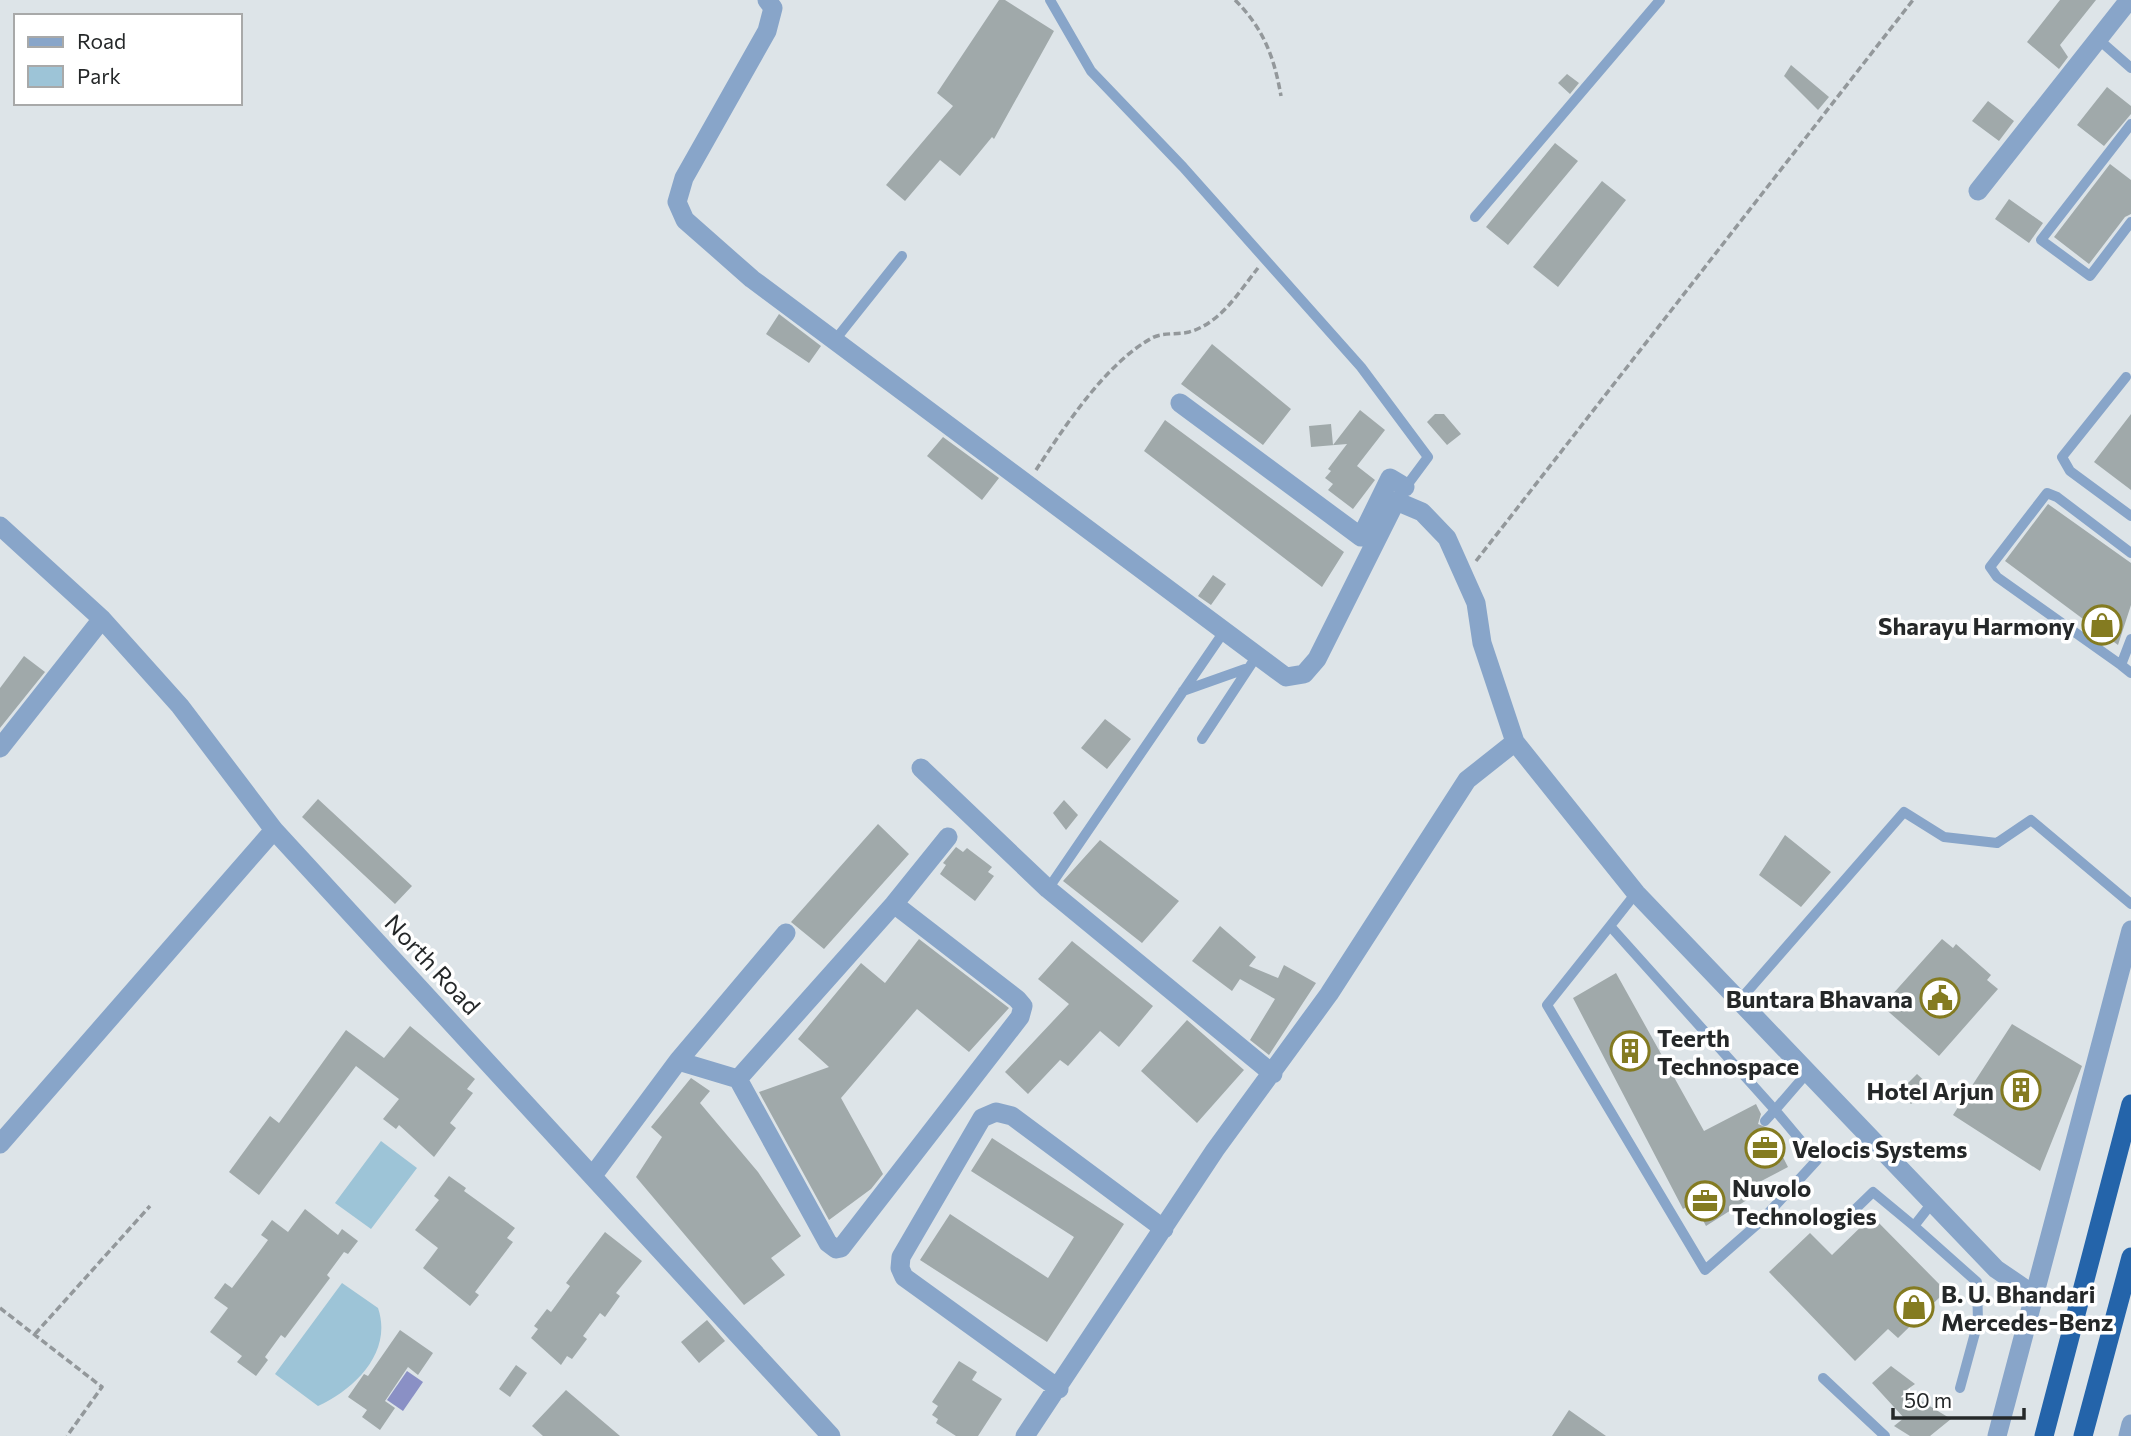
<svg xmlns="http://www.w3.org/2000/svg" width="2131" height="1436" font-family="Commissioner,sans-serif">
	<rect width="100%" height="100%" fill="#dde4e8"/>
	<path fill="#9dc4d7" d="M381 1141 417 1168 371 1229 335 1203Z
		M342 1283 378 1308C393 1352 355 1389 318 1406L275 1374Z"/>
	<path fill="#8a90c5" d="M407 1371 423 1382 403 1411 387 1400Z"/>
	<path fill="#a0a9aa" d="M999 0H1005L1054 31 994 139 992 137 960 176 940 160 905 201 886 185 953 106 937 93Z
		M2060 0H2096L2060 45 2068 57 2059 69 2027 42Z
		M1791 65 1829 97 1818 110 1784 76Z
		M1567 74 1579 83 1570 94 1558 83Z
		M2107 87 2131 106V114L2104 146 2077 125Z
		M1988 101 2014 121 1999 141 1972 121Z
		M1555 143 1578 161 1508 245 1486 227Z
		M2110 164 2131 180V214L2125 217 2089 264 2054 237Z
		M1602 181 1626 200 1558 287 1533 267Z
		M2009 199 2043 223 2029 243 1995 219Z
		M779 314 821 346 809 363 766 334Z
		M1212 344 1291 409 1263 445 1181 384Z
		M1360 410 1385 430 1357 466 1375 480 1353 509 1328 490 1333 484 1325 478 1331 471 1328 469 1347 444 1311 447 1309 426 1331 424 1333 445Z
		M1435 414H1444L1461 434 1447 445 1427 422Z
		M2131 414V490L2094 462Z
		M1165 420 1344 552 1322 587 1144 451Z
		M943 437 999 478 982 500 927 456Z
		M2048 504 2131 563V605L2118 645 2005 561Z
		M1213 575 1226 584 1211 605 1198 596Z
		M24 656 45 672 0 728V688Z
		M1105 719 1131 739 1107 769 1081 748Z
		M318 799 412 886 395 904 302 817Z
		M1064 800 1078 815 1066 830 1053 813Z
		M878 824 909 854 824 949 791 922Z
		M1785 835 1831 872 1801 907 1759 875Z
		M1100 840 1179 901 1142 943 1063 881Z
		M956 847 963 852 967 848 992 867 988 872 994 876 975 901 940 874 946 865 943 863Z
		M1220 926 1256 957 1249 966 1278 978 1284 965 1316 983 1269 1055 1250 1040 1275 999 1240 979 1232 991 1192 961Z
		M919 939 1009 1008 969 1052 917 1009 841 1098 883 1174 871 1189 829 1220 759 1092 829 1067 798 1039 861 963 885 983Z
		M1942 939 1953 948 1956 944 1991 975 1987 980 1998 989 1939 1056 1882 1006Z
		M1072 941 1153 1006 1119 1047 1100 1031 1068 1066 1060 1060 1028 1094 1005 1072 1069 1004 1038 979Z
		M1616 973 1704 1131 1756 1104 1761 1114 1758 1124 1768 1128 1788 1167 1746 1189 1750 1198 1706 1226 1694 1203 1683 1209 1573 998Z
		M1187 1020 1244 1070 1197 1123 1141 1071Z
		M2012 1024 2082 1066 2040 1171 1953 1115Z
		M410 1026 475 1079 467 1089 473 1093 450 1123 456 1128 434 1157 399 1125 396 1129 383 1119 399 1099 356 1066 259 1195 229 1172 270 1116 279 1123 346 1030 384 1058Z
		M1917 1074 1930 1086 1911 1104 1899 1092Z
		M691 1078 710 1091 700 1103 758 1172 801 1236 771 1258 785 1275 744 1305 636 1177 662 1137 651 1127Z
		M992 1138 1124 1224 1047 1342 920 1260 950 1214 1048 1278 1074 1237 971 1171Z
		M449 1176 466 1188 464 1191 515 1228 507 1238 513 1242 475 1292 479 1295 470 1306 423 1268 438 1248 415 1230 439 1200 434 1196Z
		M305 1209 338 1235 342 1229 358 1241 348 1254 344 1252 327 1275 330 1278 285 1338 281 1335 265 1357 268 1360 256 1376 237 1362 242 1356 210 1332 228 1308 214 1298 225 1283 232 1288 257 1255 268 1240 261 1235 272 1220 288 1232Z
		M1872 1216 1946 1291 1898 1338 1888 1329 1855 1361 1769 1272 1810 1233 1832 1255Z
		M605 1232 642 1261 616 1293 620 1296 605 1317 600 1313 583 1336 587 1339 572 1359 567 1356 561 1365 531 1338 538 1329 534 1326 547 1309 551 1312 570 1286 566 1283Z
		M707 1320 725 1341 699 1363 681 1342Z
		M400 1330 433 1353 418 1375 408 1367 385 1401 395 1408 380 1430 362 1417 367 1410 348 1397 364 1374 368 1376Z
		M959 1361 977 1372 972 1380 1002 1399 978 1436H956L936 1423 938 1419 932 1415 938 1406 932 1402Z
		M516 1365 527 1373 510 1397 499 1389Z
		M1891 1366 1915 1384 1905 1391 1951 1419 1930 1436H1910L1894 1426 1904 1418 1872 1383Z
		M566 1390 620 1436H543L532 1426Z
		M1569 1410 1606 1436H1552Z"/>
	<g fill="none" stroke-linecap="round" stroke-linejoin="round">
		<path stroke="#93989b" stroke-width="3.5" stroke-dasharray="7 3.5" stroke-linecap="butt" d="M1235 0C1263 28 1274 56 1281 96
			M1036 470C1065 426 1106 363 1152 338 1163 332 1177 335 1189 332 1221 323 1238 293 1258 268
			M1476 561 1913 0
			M0 1308 102 1387 67 1436
			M35 1334 150 1206"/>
		<path stroke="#88a5c9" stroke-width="10" d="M1050 0 1091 71 1183 167 1361 367 1428 457 1402 492
			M2098 39 2131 68
			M2131 124 2041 240 2090 276 2131 222
			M1475 217 1660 0
			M835 340 902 256
			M2126 377 2062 457 2070 471 2131 516
			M2131 639 2121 665 2131 673
			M2121 665 1997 577 1990 567 2047 493 2057 497 2131 553
			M1183 691 1245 669
			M1202 739 1256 657
			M1048 889 1223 633
			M1636 893 1610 926 1775 1110 1807 1073
			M1610 926 1547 1005 1705 1270 1761 1221 1817 1160 1775 1110 1765 1121
			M1739 1001 1904 812 1944 837 1997 843 2031 820 2131 904
			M1840 1224 1873 1192 1914 1226 1932 1203
			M1914 1226 1977 1282 1978 1322 1960 1388
			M1823 1378 1885 1436"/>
		<path stroke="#88a5c9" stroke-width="19" d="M767 0 773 8 767 31 684 178 677 202 685 220 752 279 1286 677 1304 674 1317 659 1396 501 1422 512 1447 538 1476 603 1482 643 1515 742 1636 893 1996 1269 2034 1295
			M1978 191 2129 0
			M1180 403 1361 537 1390 478 1405 487
			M0 526 102 619 180 706 274 830 831 1436
			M0 748 102 619
			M921 768 1048 889 1273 1074
			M678 1061 786 933
			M738 1079 828 1243 836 1249 841 1248 1020 1017 1023 1006 1017 999 894 904 948 837
			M0 1144 274 830
			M594 1174 678 1061 738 1079 894 904
			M1059 1389 904 1277 900 1268 901 1257 982 1118 996 1112 1012 1116 1164 1229
			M1025 1436 1215 1150 1329 994 1467 780 1515 742"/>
		<path stroke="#88a5c9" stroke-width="19" d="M1997 1436 2131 930
			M2128 1436 2131 1424"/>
		<path stroke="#2464aa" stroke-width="19" d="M2044 1436 2131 1104
			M2083 1436 2131 1257"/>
	</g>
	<defs>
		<g id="shop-ring" transform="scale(2.0125)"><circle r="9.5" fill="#fff" stroke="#847b21" stroke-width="1.5"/><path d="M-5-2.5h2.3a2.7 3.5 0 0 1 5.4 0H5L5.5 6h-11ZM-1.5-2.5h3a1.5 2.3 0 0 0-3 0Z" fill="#847b21"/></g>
		<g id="civic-ring" transform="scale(2.0125)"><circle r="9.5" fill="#fff" stroke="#847b21" stroke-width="1.5"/><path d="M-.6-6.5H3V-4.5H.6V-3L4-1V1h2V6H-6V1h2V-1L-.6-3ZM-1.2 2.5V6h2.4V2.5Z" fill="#847b21"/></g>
		<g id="building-ring" transform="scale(2.0125)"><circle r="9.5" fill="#fff" stroke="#847b21" stroke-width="1.5"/><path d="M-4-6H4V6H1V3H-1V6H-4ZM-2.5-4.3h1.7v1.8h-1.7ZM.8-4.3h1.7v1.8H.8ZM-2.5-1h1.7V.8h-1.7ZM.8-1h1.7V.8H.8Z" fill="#847b21"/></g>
		<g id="office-ring" transform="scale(2.0125)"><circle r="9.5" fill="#fff" stroke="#847b21" stroke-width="1.5"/><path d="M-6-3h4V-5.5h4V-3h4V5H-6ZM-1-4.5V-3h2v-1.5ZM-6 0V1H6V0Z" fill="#847b21"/></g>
	</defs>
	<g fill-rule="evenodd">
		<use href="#shop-ring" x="2102" y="625"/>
		<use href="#civic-ring" x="1940" y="998"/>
		<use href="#building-ring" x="1630" y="1051"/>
		<use href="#building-ring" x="2021" y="1090"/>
		<use href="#office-ring" x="1765" y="1148"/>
		<use href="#office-ring" x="1705" y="1201"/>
		<use href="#shop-ring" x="1914" y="1307"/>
	</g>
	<g text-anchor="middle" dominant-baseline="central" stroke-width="7" stroke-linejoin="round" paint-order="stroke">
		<g font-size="24" font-weight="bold" fill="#252829" stroke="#fff" text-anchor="start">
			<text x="2075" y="625" text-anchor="end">Sharayu Harmony</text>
			<text x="1913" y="998" text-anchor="end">Buntara Bhavana</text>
			<text x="1657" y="1037">Teerth<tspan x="1657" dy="28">Technospace</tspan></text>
			<text x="1994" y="1090" text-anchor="end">Hotel Arjun</text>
			<text x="1792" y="1148">Velocis Systems</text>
			<text x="1732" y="1187">Nuvolo<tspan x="1732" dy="28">Technologies</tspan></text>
			<text x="1941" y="1293">B. U. Bhandari<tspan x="1941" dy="28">Mercedes-Benz</tspan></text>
		</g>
		<g font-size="24" fill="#252829" stroke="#fff">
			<text transform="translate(433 964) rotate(47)">North Road</text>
		</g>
	</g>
	<rect x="14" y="14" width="228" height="91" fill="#ffffff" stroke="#a8a9a9" stroke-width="2"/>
	<rect x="28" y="37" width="35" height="10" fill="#88a5c9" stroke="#a8a9a9" stroke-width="2"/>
	<text x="77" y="49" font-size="21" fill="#252829">Road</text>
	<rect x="28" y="66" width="35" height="21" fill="#9dc4d7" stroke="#a8a9a9" stroke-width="2"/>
	<text x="77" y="84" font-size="21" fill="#252829">Park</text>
	<path d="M1893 1408v10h131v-10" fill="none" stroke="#252829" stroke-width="3.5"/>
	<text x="1904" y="1408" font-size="21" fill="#252829" stroke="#ffffff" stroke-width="5" paint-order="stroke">50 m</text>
</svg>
